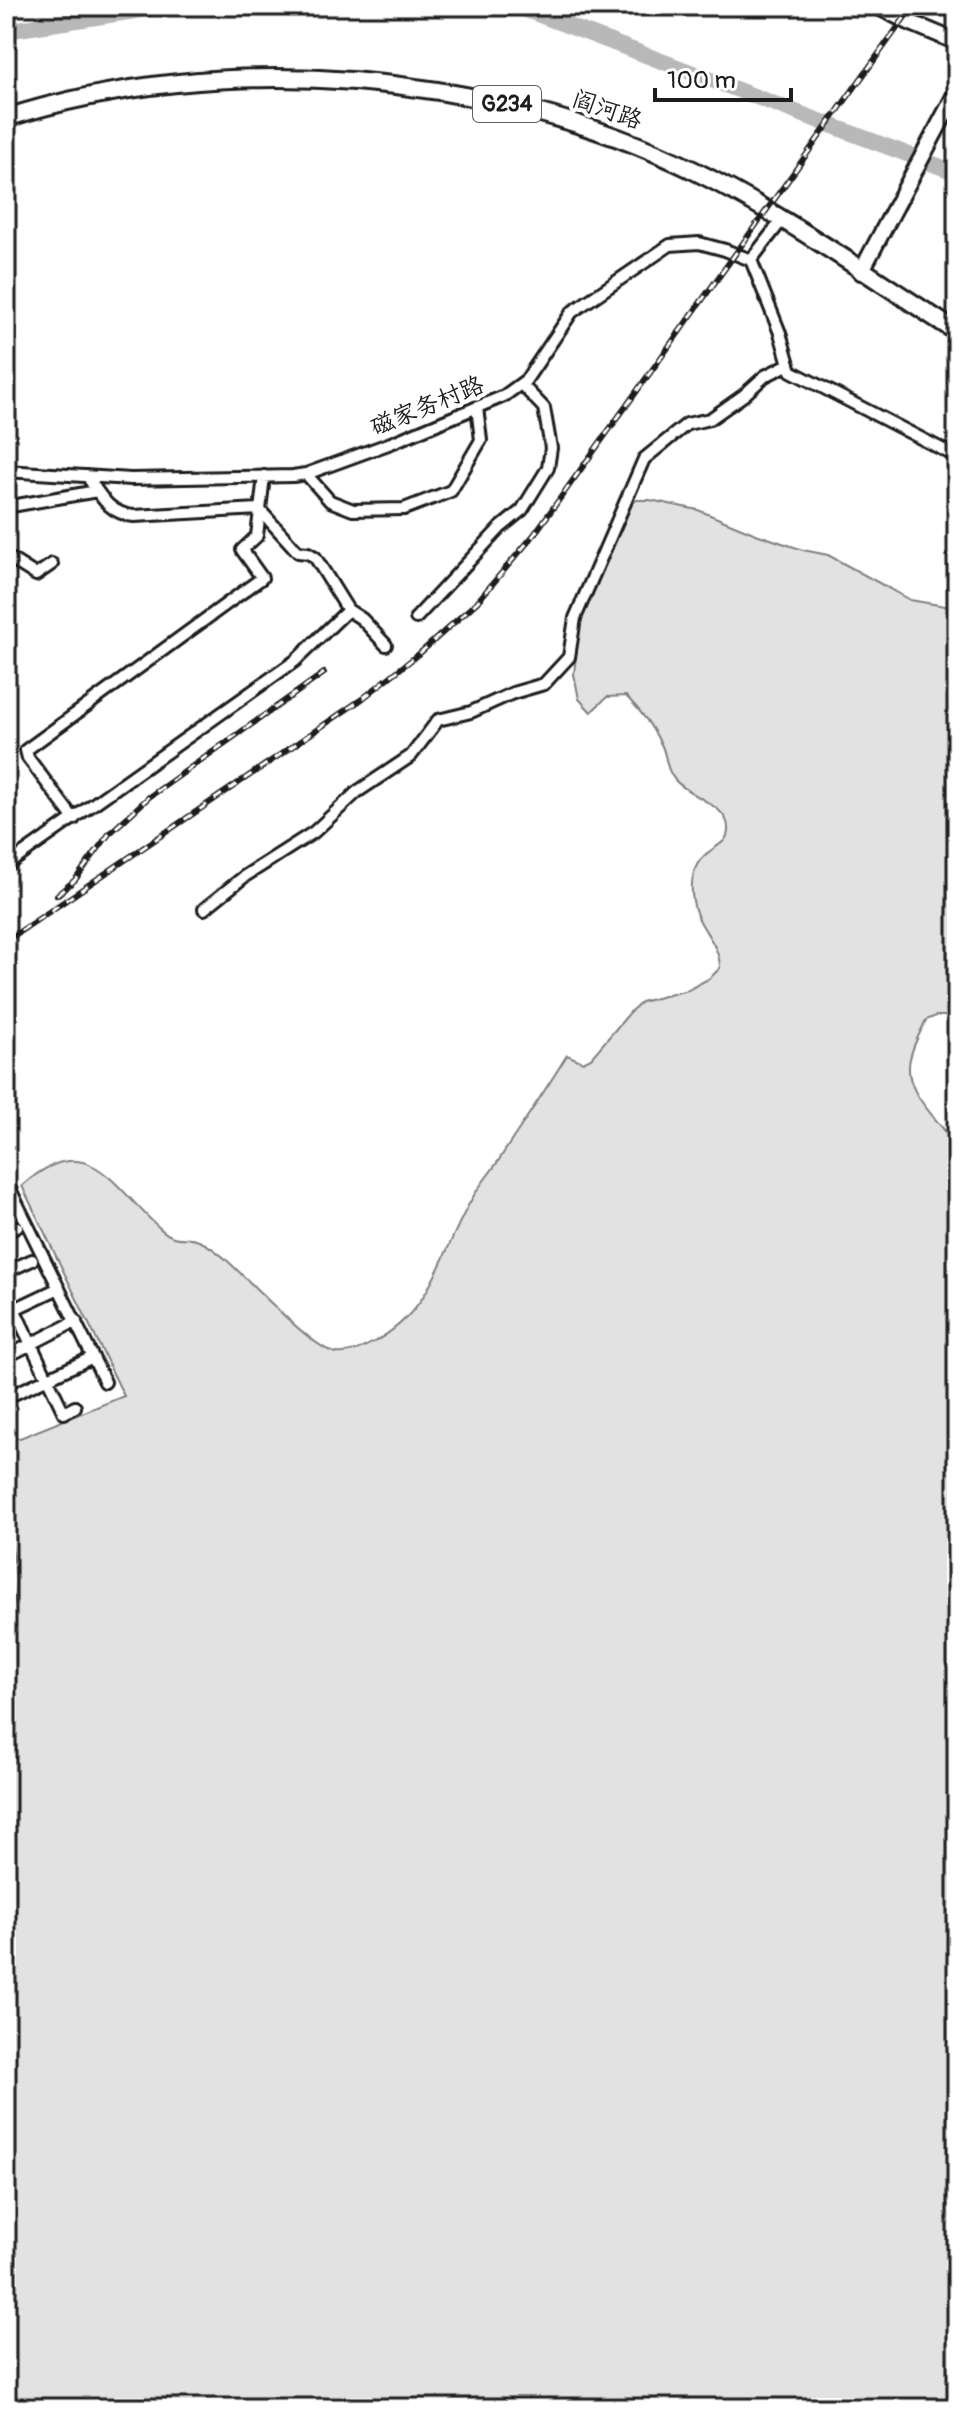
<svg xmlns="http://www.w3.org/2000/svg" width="963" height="2414" font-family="Pangolin,'LXGW WenKai TC',sans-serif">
	<rect width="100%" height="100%" fill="#fff"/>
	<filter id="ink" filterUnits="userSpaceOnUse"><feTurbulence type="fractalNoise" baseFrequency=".0125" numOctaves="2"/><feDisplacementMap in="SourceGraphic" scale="16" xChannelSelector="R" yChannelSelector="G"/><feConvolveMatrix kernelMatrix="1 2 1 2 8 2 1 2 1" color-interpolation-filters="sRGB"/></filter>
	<g filter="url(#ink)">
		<path fill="#e2e2e2" stroke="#7f7f7f" stroke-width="2" d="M637 500H650L698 510 756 534 803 550 828 555 910 600 957 608V1016H936L926 1020C921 1031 914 1043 911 1055 899 1092 941 1119 957 1148V2408H6V1630C19 1599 18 1560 6 1529V1437L20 1438 124 1396 22 1186C89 1125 113 1188 162 1230 175 1242 182 1236 196 1240 204 1242 216 1251 222 1256 245 1275 312 1350 337 1353 347 1355 363 1348 372 1343 436 1309 440 1252 473 1197 482 1181 495 1168 504 1152 525 1120 547 1088 567 1055L583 1062 591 1058 632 1010 641 1002 688 990 710 978 720 968C720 942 696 926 693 901 690 885 692 866 705 855 714 846 729 844 728 828 728 805 688 796 675 780 666 770 667 758 662 746 653 727 640 710 626 696L607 697 591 712 579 699 574 674 580 618 628 506Z"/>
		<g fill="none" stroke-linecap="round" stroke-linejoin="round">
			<path stroke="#b8b8b8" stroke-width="16" d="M486 6 524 9 957 173
				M6 31 167 6"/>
			<g stroke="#1c1c1c" stroke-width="16">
				<path id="minor" d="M751 260 780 333 791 371 957 457
					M6 471 131 479 293 476 306 474 391 443 504 396 526 380 572 312 670 245 699 243 725 250 751 260 782 220
					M306 474 330 501 353 510 404 509 451 491 481 440 477 407
					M87 476C100 495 109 514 134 516L259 509 298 552 308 553 315 557 348 610 362 619 386 645
					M6 507 97 491
					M6 556 36 575 52 564
					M416 618 500 528 522 510 548 468 551 448 544 408 521 384
					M74 819 28 758 26 750 262 578 242 550 257 536 264 476
					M6 866 295 661 348 610
					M204 909 245 876 314 832 357 792 411 756 438 720 471 712 513 693 544 684 569 657 575 618 644 459 687 424 710 419 744 395 765 376 789 364
					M6 1181 105 1382
					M6 1232 17 1227
					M6 1272 32 1260
					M6 1292 64 1413 75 1407
					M6 1313 59 1288
					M6 1357 76 1321
					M14 1394 93 1357"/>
			</g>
			<g stroke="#1c1c1c" stroke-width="20">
				<path id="major" d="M877 6 909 22 957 42
					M861 272 957 91"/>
			</g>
			<g stroke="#1c1c1c" stroke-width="22">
				<path id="highway" d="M6 118C222 49 492 71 695 171 786 216 871 277 957 332"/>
			</g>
			<use href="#minor" stroke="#fff" stroke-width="10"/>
			<use href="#major" stroke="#fff" stroke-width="14"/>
			<use href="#highway" stroke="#fff" stroke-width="16"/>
			<g stroke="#1c1c1c" stroke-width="6">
				<path id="rail" d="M57 895 75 880 109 834 149 797 324 673
					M6 941 362 699 420 653 477 602 533 536 913 6"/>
			</g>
			<use href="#rail" stroke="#fff" stroke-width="3" stroke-dasharray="9" stroke-linecap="butt"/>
		</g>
	</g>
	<g text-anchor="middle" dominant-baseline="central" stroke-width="8" stroke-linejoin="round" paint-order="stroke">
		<rect fill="#fff" stroke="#606060" stroke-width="2" x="473" y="86" width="68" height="36" rx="6"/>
		<g font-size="22" font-weight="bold" fill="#1c1c1c">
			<text x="507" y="104">G234</text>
		</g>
		<g font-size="24" fill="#1c1c1c" stroke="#fff">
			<text transform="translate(607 110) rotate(19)">阎河路</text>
			<text transform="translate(427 406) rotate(-22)">磁家务村路</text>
		</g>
	</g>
	<rect width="963" height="2414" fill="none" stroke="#fff" stroke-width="32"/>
	<rect x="16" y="16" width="931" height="2382" fill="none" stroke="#1c1c1c" stroke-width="3" filter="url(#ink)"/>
	<path d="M655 88v12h136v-12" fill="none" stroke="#1c1c1c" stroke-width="4"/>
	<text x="667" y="88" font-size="24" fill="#1c1c1c" stroke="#ffffff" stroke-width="6" paint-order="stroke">100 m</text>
</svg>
